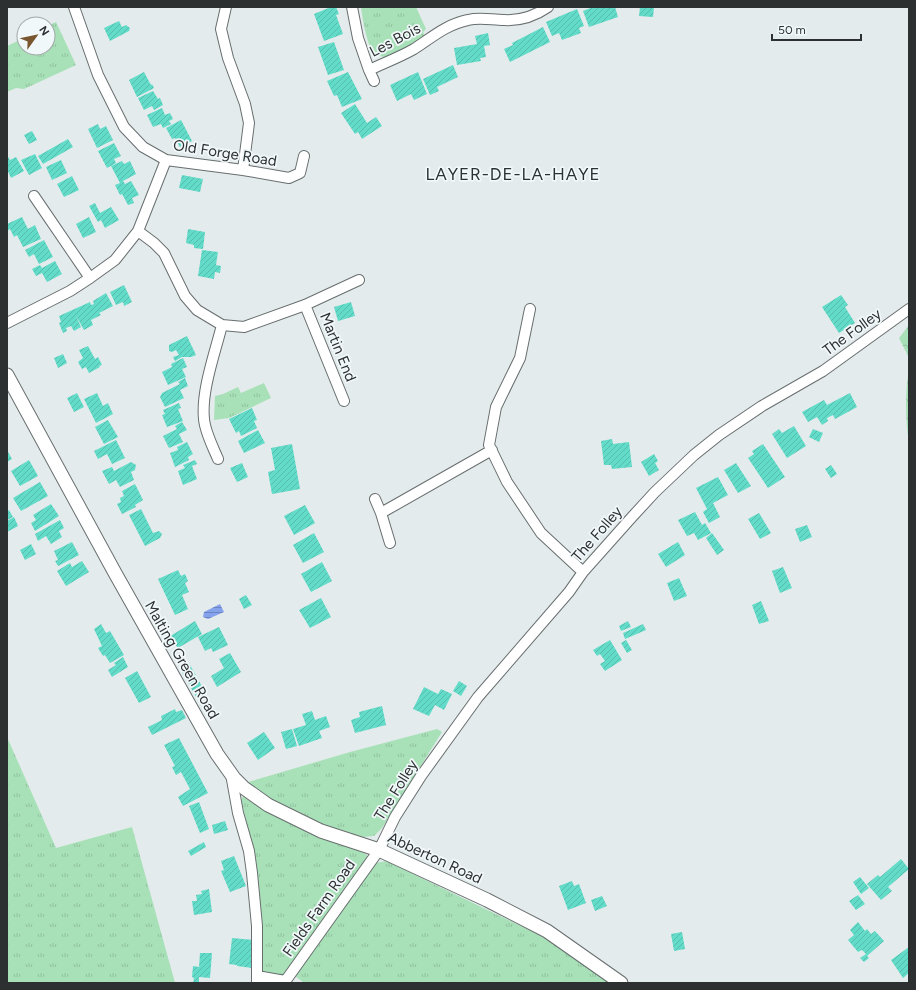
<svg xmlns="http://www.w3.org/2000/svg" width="916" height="990" font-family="Figtree,sans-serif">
	<defs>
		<pattern id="grass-tufts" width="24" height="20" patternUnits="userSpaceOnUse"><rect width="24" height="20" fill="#a8e1b8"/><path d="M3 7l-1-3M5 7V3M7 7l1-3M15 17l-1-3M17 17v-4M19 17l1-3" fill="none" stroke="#91c19e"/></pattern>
		<pattern id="forest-crowns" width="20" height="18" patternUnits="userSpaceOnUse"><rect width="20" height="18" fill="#a8e1b8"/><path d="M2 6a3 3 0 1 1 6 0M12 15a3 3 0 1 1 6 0" fill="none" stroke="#91c19e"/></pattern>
		<pattern id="water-rules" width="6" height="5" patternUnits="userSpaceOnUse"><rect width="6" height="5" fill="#85a2ec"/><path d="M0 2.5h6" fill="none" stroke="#6d84c0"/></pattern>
		<pattern id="building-hatch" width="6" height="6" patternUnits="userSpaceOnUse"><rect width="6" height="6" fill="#62dcc9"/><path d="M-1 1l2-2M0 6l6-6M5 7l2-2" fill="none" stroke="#55bdad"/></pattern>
	</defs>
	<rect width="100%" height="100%" fill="#e4ebec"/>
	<path fill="url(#grass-tufts)" d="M361 7H416L426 29 423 32 425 36C414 42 402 51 390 56 385 58 376 56 373 52 367 45 362 16 361 7Z
		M56 22 76 65 24 89 16 88 7 92V46L24 38V48H48V26Z
		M264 383 271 398 229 418 214 420 215 396 223 394 238 387 241 393Z
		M437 729 442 732 382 828 374 836 363 837 325 825 274 804 245 783 350 752Z
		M7 737 56 848 132 827 175 983H7Z
		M243 796 258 807 290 822 366 854 368 858 280 983H262L261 927 256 859 241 800Z
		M386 861 558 944 615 983H304L294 975 376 863Z"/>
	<path fill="url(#forest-crowns)" d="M909 325V358L899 338Z
		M909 368V443C905 418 905 393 909 368Z"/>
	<path fill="url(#water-rules)" d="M220 604 224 612 208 619 203 617 204 612Z"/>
	<path fill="url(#building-hatch)" d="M331 7H336L339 14 336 15 343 34 324 41 314 14Z
		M593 7H615L618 17 589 27 583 11Z
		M640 7H654L653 17 639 16Z
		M577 9 584 26 579 28 581 33 562 40 559 33 552 36 546 22Z
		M119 21 122 27 126 25 130 28 129 31 110 41 104 28Z
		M543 27 550 42 510 62 504 49 513 45 512 43Z
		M488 33 490 45 484 46 486 57 480 58 481 61 457 65 454 48 477 44 475 36Z
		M334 42 344 70 328 75 318 47Z
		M453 65 458 77 437 87 439 91 430 95 423 79Z
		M144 72 151 85 152 84 154 88 137 97 129 80Z
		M348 72 362 99 342 107 337 95 334 96 327 81Z
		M418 72 427 94 414 100 411 94 397 101 390 85Z
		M153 91 158 99 160 98 163 105 154 110 152 106 144 110 138 98Z
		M355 104 367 123 376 117 382 126 362 139 358 132 355 134 341 113Z
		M162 108 165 115 170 113 173 119 169 121 171 124 163 128 161 124 153 127 147 115Z
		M181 120 192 141 180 147 175 138 172 139 166 128Z
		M98 124 100 129 106 126 113 140 97 148 88 129Z
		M32 131 37 140 29 144 24 135Z
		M68 139 73 147 43 164 38 156Z
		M114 143 121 156 114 159 116 163 107 168 98 151Z
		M35 154 42 168 29 175 21 160Z
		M7 155 10 160 16 157 24 171 11 178 7 169Z
		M61 160 67 173 52 180 46 167Z
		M122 161 124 164 130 161 136 174 123 181 125 184 131 181 139 195 132 198 134 203 128 205 122 194 120 195 115 185 120 183 111 166Z
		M182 175 203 179 200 192 179 188Z
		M72 176 79 190 64 197 57 184Z
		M95 203 100 213 111 207 119 220 105 228 101 220 98 222 89 206Z
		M22 217 28 229 35 225 41 239 23 247 17 235 14 237 10 229 7 231V224Z
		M89 217 96 232 83 238 76 224Z
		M188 229 205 232 203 249 194 248V245L186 243Z
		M44 240 53 257 39 264 34 254 29 257 25 250Z
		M202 250 218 252 216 265 221 266 220 273 215 272 214 279 198 276Z
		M55 261 62 274 47 282 42 273 36 276 32 269 40 265 42 268Z
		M124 285 132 302 124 306 123 302 116 305 110 292Z
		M106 293 113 306 99 313 101 315 91 320 93 325 84 330 76 316 81 327 74 331 71 326 66 328 67 331 63 333 59 323 61 322 59 316 90 302 91 305 94 304 93 301Z
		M841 295 848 305 845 307 855 323 839 333 822 307Z
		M351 302 355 316 338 321 334 307Z
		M187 336 196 355 191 357H182L175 361 173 357 179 355 176 350 172 352 169 351V345Z
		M88 346 95 359 98 357 102 365 99 366 100 367 89 373 86 367 82 369 78 362 83 358 79 350Z
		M63 354 67 363 58 368 54 358Z
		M183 358 187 367 182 369 186 377 168 385 162 372 172 367 171 364Z
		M185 378 188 386 180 390 184 398 165 407 160 397 162 393 180 384 178 382Z
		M77 393 84 407 74 412 67 398Z
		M97 393 103 406 108 403 113 414 96 423 84 399Z
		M850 393 857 407 835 419 833 415 827 418 828 421 822 425 817 417 808 422 802 412 824 400 827 405Z
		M179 403 181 408 178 409 183 421 167 427 162 415 165 414 163 410Z
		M252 408 257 420 254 421 257 428 241 436 239 431 236 433 229 419Z
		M108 420 118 437 104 444 95 427Z
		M182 422 187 430 179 434 183 442 169 448 163 436 177 429 175 426Z
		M794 426 806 446 787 458 772 434 779 429 782 433Z
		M813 429 823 433 819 442 809 437Z
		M258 430 265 443 244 453 238 441Z
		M612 439 613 444 629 442 632 467 612 469 611 465H604L601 441Z
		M116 440 125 458 112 464 107 454 98 459 94 451Z
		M187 442 193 454 188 457 189 460 175 467 170 453 178 450 177 447Z
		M292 444 300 489 272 494 268 472 275 470 271 448Z
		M763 444 785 477 768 488 748 458 754 454 752 451Z
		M7 450 12 459 7 462Z
		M654 454 658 461 655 463 659 470 649 476 641 462Z
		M29 460 38 476 20 486 11 471Z
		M195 460 197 464 192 466 197 479 183 485 178 471 185 468 183 465Z
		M131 462 136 465 135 470 131 472 134 480 120 487 116 480 109 484 102 471 112 467 114 471Z
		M242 463 248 477 237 482 230 468Z
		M736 463 751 486 738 493 724 470Z
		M831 465 837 474 831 478 825 469Z
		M718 477 728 495 713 503 720 517 709 523 703 512 707 509 696 488Z
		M40 482 48 496 21 511 13 498Z
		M135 484 143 500 135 505 136 507 122 514 117 504 121 502 120 498 124 496 122 491Z
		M51 504 59 516 35 531 31 523 36 520 33 515Z
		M305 505 315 523 294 535 284 516Z
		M141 509 153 533 159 531 162 534 160 538 145 546 129 515Z
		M9 510 13 517 7 520V512Z
		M695 512 702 525 705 523 711 533 698 540 694 533 687 536 678 520Z
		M759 513 771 533 760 539 748 519Z
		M14 517 18 526 7 532V521Z
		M60 520 64 528 59 531 62 537 51 544 46 536 38 541 35 534Z
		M807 525 812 537 800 542 795 529Z
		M314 533 324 552 303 563 293 545Z
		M712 533 724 550 717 555 706 538Z
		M72 542 79 555 58 566 55 561 58 560 54 551Z
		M678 542 685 555 666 567 658 554Z
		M31 544 36 554 25 560 20 550Z
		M82 561 89 572 66 586 57 571 70 563 72 567Z
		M322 562 332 581 311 592 301 574Z
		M783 567 792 588 780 593 772 571Z
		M178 570 181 576 185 574 188 581 185 583 189 592 182 595 188 609 175 615 158 579Z
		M679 578 687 596 674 601 667 583Z
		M246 595 252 605 244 609 239 599Z
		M321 598 331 617 310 628 299 610Z
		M761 601 769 621 759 624 752 605Z
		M195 621 202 634 178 648 174 643 171 645 167 638Z
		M628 621 631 627 621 631 619 626Z
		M101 624 106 633 110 631 124 655 110 663 105 655 103 656 98 648 102 646 94 629Z
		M643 624 646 630 625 639 623 633Z
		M219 627 228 645 213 652 211 648 205 651 198 637Z
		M610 640 622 660 605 671 600 664 605 661 600 654 597 656 593 650Z
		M626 640 632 650 627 653 621 643Z
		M230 653 241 672 217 687 211 676 224 668 219 659Z
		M123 657 128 667 112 677 108 670 116 665 114 663Z
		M189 663 205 692 196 697 180 668Z
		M137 671 151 697 139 703 125 678Z
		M459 681 467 686 461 696 453 691Z
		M424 687 438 694 441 689 452 694 444 710 435 705 429 716 413 709Z
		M382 706 386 725 355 733 351 720 360 717 359 712Z
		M175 709 176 712 182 710 186 718 152 735 148 727 162 720 161 716Z
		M312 711 315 720 326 716 330 727 319 731 322 738 299 746 293 729 306 725 302 714Z
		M292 729 297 746 286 749 281 732Z
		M264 732 275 748 258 760 247 743Z
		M179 738 208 793 183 806 178 797 190 789 181 772 176 775 172 767 175 766 164 745Z
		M199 802 209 829 200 833 189 806Z
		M225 821 228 830 214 834 212 825Z
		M204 842 206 847 191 856 188 851Z
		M234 856 246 886 230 892 221 871 224 870 221 861Z
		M901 859 909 869 888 887 892 891 881 900 867 884 878 875 880 877Z
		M860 877 869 888 861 894 853 882Z
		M572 881 574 886 579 884 586 903 568 910 559 886Z
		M209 889 212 912 194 915 192 901H197L196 895 202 894 201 891Z
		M858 895 865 904 856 910 849 901Z
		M602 896 607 906 595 911 591 900Z
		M858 922 865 931 867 929 871 934 875 931 884 941 867 956 869 958 864 962 860 958 866 954 862 950 858 952 848 940 854 935 850 930Z
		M682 932 685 949 674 951 671 934Z
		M232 938 254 940 252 968 237 966V965L229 964Z
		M909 947V973L903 978 891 960Z
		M200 953H212L210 978 199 977V983H193L194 978 192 977 193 966 199 967Z"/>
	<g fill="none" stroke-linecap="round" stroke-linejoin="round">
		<g stroke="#686e6f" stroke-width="12">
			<path id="minor" d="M74 7 98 75 124 127 143 147 166 160 243 170 289 178 300 173 304 156
				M226 7 221 29 228 58 245 104 249 123 243 170
				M352 7 358 38 369 70
				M374 81 369 70C384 63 400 57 414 49 431 38 447 24 468 20 480 17 492 20 504 20 520 21 535 16 548 7
				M34 196 90 278
				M138 231 154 243 164 253 185 296 197 310 222 325 244 327 305 305 359 280
				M305 305 344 401
				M530 309 520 358 496 407 489 445 507 482 541 533 583 572
				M7 323 70 291 90 278 115 260 138 231 166 160
				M218 459C213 447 205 432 204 419 201 391 215 353 222 325
				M375 499 381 513 390 543
				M381 513 492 450
				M231 774 238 813 249 851 252 873 257 926V983
				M257 976 285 981
				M284 983 379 850 395 817 421 776 478 697 569 592 583 572 632 517 655 492 694 455 719 435 762 406 823 371 909 309"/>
		</g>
		<g stroke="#686e6f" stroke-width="15">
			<path id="tertiary" d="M7 375 115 573 217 754 234 778 244 788 268 805 321 831 379 850 487 900 547 931 621 983"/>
		</g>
		<use href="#minor" stroke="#fff" stroke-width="10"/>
		<use href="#tertiary" stroke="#fff" stroke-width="13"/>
	</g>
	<g text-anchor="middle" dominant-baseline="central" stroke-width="3.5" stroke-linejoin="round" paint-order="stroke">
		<g font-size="15" fill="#2d3030" stroke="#f1f8fa">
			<text transform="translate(395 40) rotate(-28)">Les Bois</text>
			<text transform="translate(225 153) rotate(9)">Old Forge Road</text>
			<text transform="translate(852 332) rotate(-36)">The Folley</text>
			<text transform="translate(338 347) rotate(68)">Martin End</text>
			<text transform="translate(597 534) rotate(-49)">The Folley</text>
			<text transform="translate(182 660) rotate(60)">Malting Green Road</text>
			<text transform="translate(396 790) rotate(-58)">The Folley</text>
			<text transform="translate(435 858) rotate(25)">Abberton Road</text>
			<text transform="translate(319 908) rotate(-55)">Fields Farm Road</text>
		</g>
		<g font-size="17" letter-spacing="1" fill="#2c3132" stroke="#f1f8fa">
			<text x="513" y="174">LAYER-DE-LA-HAYE</text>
		</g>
	</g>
	<rect width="916" height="990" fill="none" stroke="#2d3030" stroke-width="16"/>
	<g transform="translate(36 36) rotate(57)"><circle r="19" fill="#f1f8fa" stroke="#a3a8a9"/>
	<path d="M0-3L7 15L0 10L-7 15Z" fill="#79562f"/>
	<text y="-6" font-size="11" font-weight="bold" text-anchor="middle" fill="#2d3030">N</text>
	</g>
	<path d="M772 34v6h89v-6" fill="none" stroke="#2d3030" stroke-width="2"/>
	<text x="778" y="34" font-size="12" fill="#2d3030" stroke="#f1f8fa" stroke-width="3" paint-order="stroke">50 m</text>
</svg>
